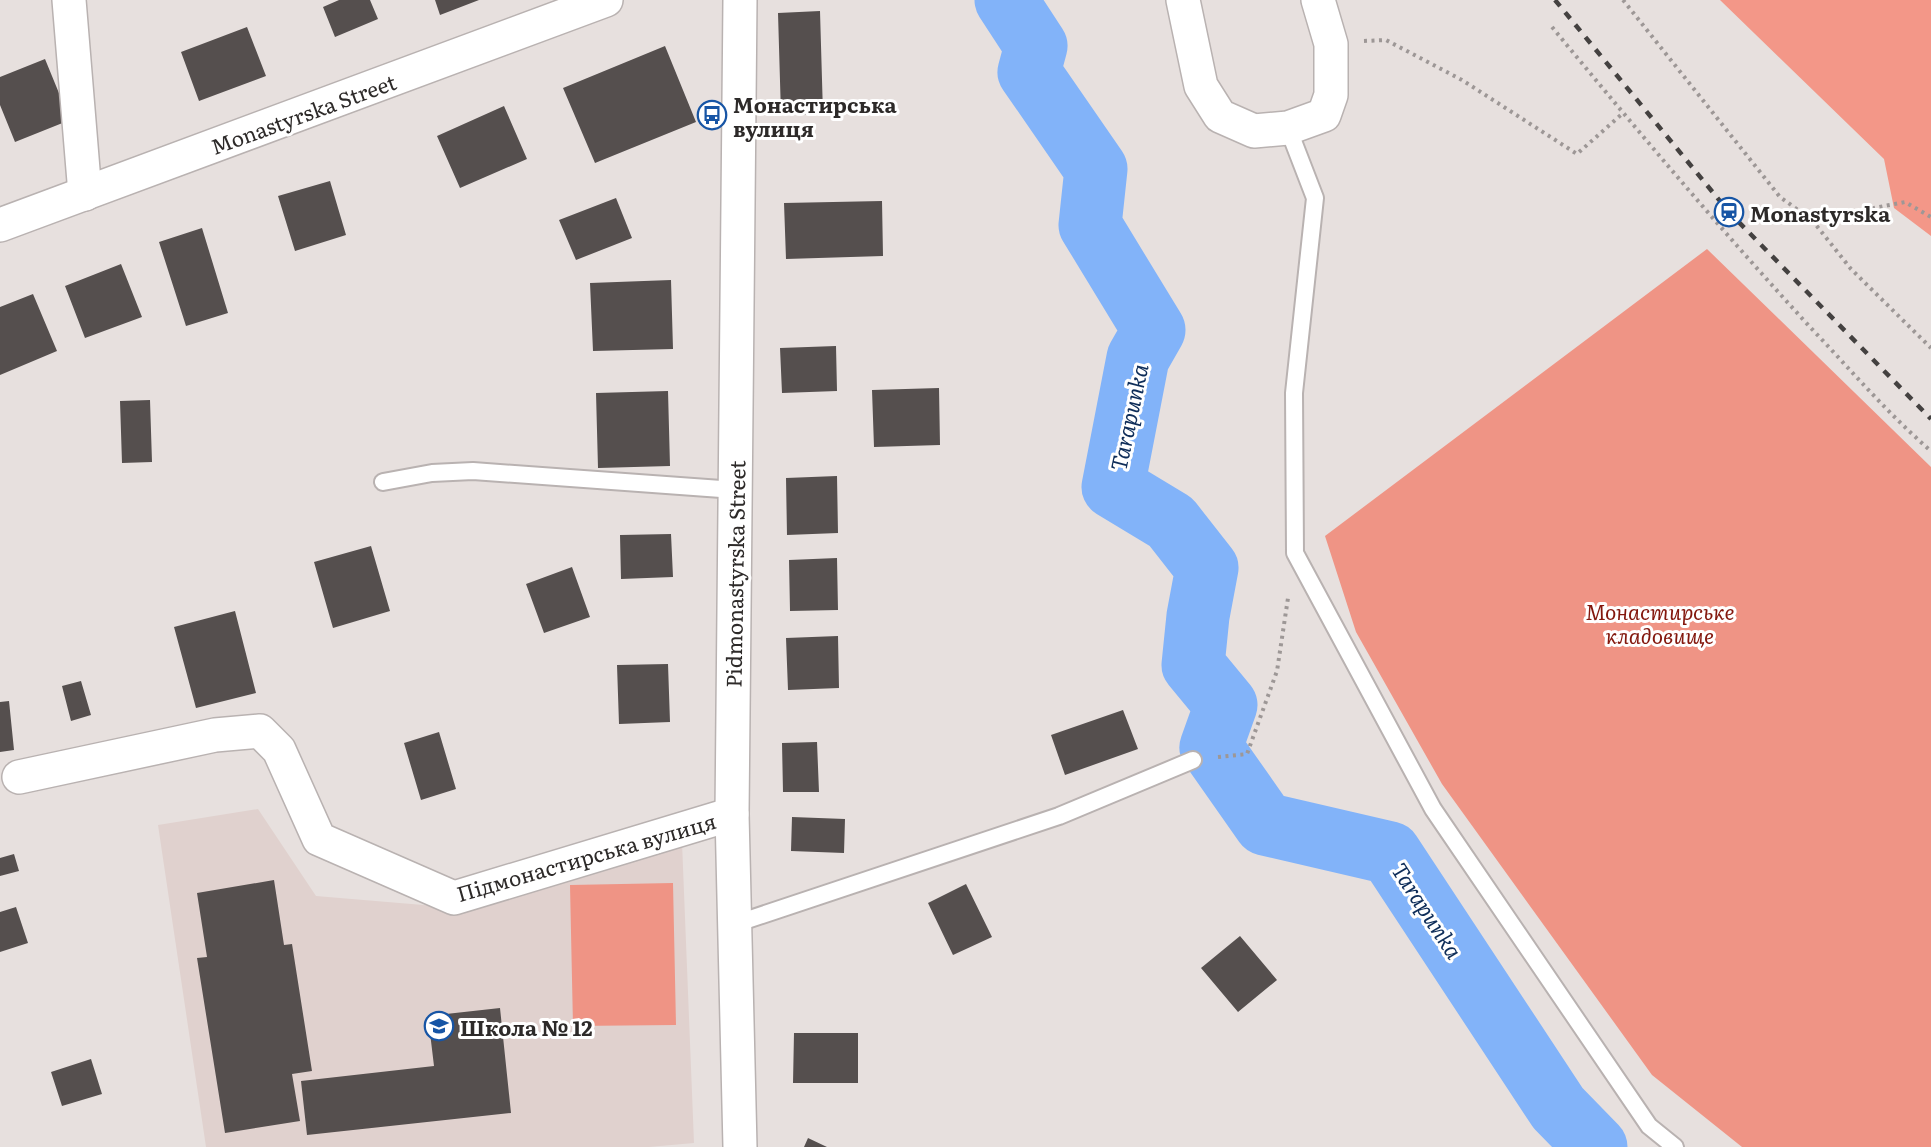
<svg xmlns="http://www.w3.org/2000/svg" width="1931" height="1147" font-family="Literata,serif">
	<rect width="100%" height="100%" fill="#e7e0de"/>
	<path fill="#e0d1ce" d="M258 809 316 896 459 908 682 842 694 1143 649 1147H206L158 825Z"/>
	<path fill="#ef9485" d="M1707 249 1931 467V1147H1742L1652 1075 1442 784 1356 632 1325 536Z
		M673 883 676 1025 573 1026 570 885Z"/>
	<path fill="#f39788" d="M1720 0H1931V236L1894 208 1884 159Z"/>
	<g fill="none" stroke-linecap="round" stroke-linejoin="round">
		<path stroke="#82b3f9" stroke-width="63" d="M1006 0 1036 46 1029 72 1096 169 1090 225 1154 330 1138 358 1113 487 1171 522 1207 568 1198 616 1193 665 1226 705 1211 747 1265 824 1390 853 1558 1108 1596 1147"/>
	</g>
	<path fill="#554f4e" d="M339 0H370L378 19 335 37 323 7Z
		M435 0H479L440 15Z
		M820 11 823 114 781 115 778 13Z
		M247 27 266 76 199 101 181 52Z
		M665 46 696 122 595 163 563 88Z
		M45 59 70 120 15 142 0 105V77Z
		M504 106 527 159 460 188 437 136Z
		M330 181 346 235 295 251 278 196Z
		M616 198 632 238 576 260 559 220Z
		M882 201 883 256 786 259 784 203Z
		M202 228 228 313 186 326 159 242Z
		M121 264 142 317 85 338 65 286Z
		M671 280 673 349 593 351 590 283Z
		M33 294 57 351 0 375V307Z
		M836 346 837 391 782 393 780 348Z
		M939 388 940 445 874 447 872 390Z
		M668 391 670 466 598 468 596 393Z
		M150 400 152 462 122 463 120 401Z
		M837 476 838 533 787 535 786 478Z
		M671 534 673 577 621 579 620 535Z
		M371 546 390 611 333 628 314 562Z
		M837 558 838 610 790 611 789 560Z
		M572 567 590 617 544 633 526 584Z
		M235 611 256 693 196 708 174 627Z
		M838 636 839 688 788 690 786 638Z
		M668 664 670 722 619 724 617 665Z
		M81 681 91 715 71 721 62 686Z
		M9 701 14 750 0 752V702Z
		M1123 710 1138 749 1065 775 1051 735Z
		M439 732 456 789 421 800 404 743Z
		M817 742 819 792H783L782 743Z
		M792 817 845 819 844 853 791 851Z
		M14 854 19 871 0 876V858Z
		M274 880 284 945 292 944 312 1071 292 1074 300 1121 225 1133 197 958 207 957 197 893Z
		M966 884 992 937 953 955 928 903Z
		M16 907 28 943 0 952V912Z
		M1240 936 1277 980 1238 1012 1201 968Z
		M500 1008 511 1113 307 1135 301 1081 434 1066 428 1016Z
		M794 1033H858V1083H793Z
		M91 1059 102 1094 62 1106 51 1072Z
		M808 1138 827 1147H804Z"/>
	<g fill="none" stroke-linecap="round" stroke-linejoin="round">
		<g stroke="#b9b2b1" stroke-width="20">
			<path id="service" d="M1288 128 1315 198 1294 393 1295 553 1433 809 1649 1126 1675 1147
				M383 482 432 473 473 471 735 490
				M735 924 1059 816 1193 760"/>
		</g>
		<g stroke="#b9b2b1" stroke-width="36">
			<path id="minor" d="M69 0 85 194
				M1183 0 1201 86 1220 116 1254 131 1288 128 1324 115 1331 95V44L1318 0
				M19 777 215 735 260 731 279 750 319 839 454 898 732 814"/>
		</g>
		<g stroke="#b9b2b1" stroke-width="36">
			<path id="tertiary" d="M0 225 606 0
				M740 1147 732 814 740 0"/>
		</g>
		<path stroke="#9d9796" stroke-width="4" stroke-dasharray="3 4.5" stroke-linecap="butt" d="M1623 0 1780 197 1812 220 1905 202 1931 217
			M1552 27C1636 129 1721 230 1810 327 1850 369 1887 413 1931 451
			M1364 41 1386 40 1462 80 1577 154 1623 113
			M1812 220 1851 269 1931 348
			M1218 757 1247 754 1277 671 1288 598"/>
		<use href="#service" stroke="#fff" stroke-width="16"/>
		<use href="#minor" stroke="#fff" stroke-width="33"/>
		<use href="#tertiary" stroke="#fff" stroke-width="33"/>
		<path stroke="#444140" stroke-width="4.5" stroke-dasharray="8 8" stroke-linecap="butt" d="M1555 0 1729 212 1931 419"/>
	</g>
	<defs>
		<g id="bus-ring" transform="scale(1.5)"><circle r="9.5" fill="#fff" stroke="#1755a5" stroke-width="1.5"/><path d="M-5-6H5V4H4V6H2V4H-2V6H-4V4H-5ZM-3.5-4V0h7V-4ZM-3.5 1.2v1.5H-2V1.2ZM2 1.2v1.5H3.5V1.2Z" fill="#1755a5"/></g>
		<g id="station-ring" transform="scale(1.5)"><circle r="9.5" fill="#fff" stroke="#1755a5" stroke-width="1.5"/><path d="M-3-6H3Q5-6 5-4V2Q5 4 3 4L4.5 6H3L1.5 4h-3L-3 6H-4.5L-3 4Q-5 4-5 2V-4Q-5-6-3-6ZM-3.5-4v3h7v-3ZM-3.5 1v1.5H-2V1ZM2 1v1.5H3.5V1Z" fill="#1755a5"/></g>
		<g id="school-ring" transform="scale(1.5)"><circle r="9.5" fill="#fff" stroke="#1755a5" stroke-width="1.5"/><path d="M0-5L7-2L0 1L-7-2ZM-4 1L0 2.5L4 1V4Q0 6-4 4Z" fill="#1755a5"/></g>
	</defs>
	<g fill-rule="evenodd">
		<use href="#bus-ring" x="712" y="115"/>
		<use href="#station-ring" x="1729" y="212"/>
		<use href="#school-ring" x="439" y="1026"/>
	</g>
	<g text-anchor="middle" dominant-baseline="central" stroke-width="6" stroke-linejoin="round" paint-order="stroke">
		<g font-size="21" font-weight="bold" fill="#2d2a29" stroke="#fff" text-anchor="start">
			<text x="733" y="103">Монастирська<tspan x="733" dy="24">вулиця</tspan></text>
			<text x="1750" y="212">Monastyrska</text>
			<text x="460" y="1026">Школа № 12</text>
		</g>
		<g font-size="21" fill="#2d2a29" stroke="#fff">
			<text transform="translate(303 113) rotate(-20)">Monastyrska Street</text>
			<text transform="translate(734 574) rotate(-89)">Pidmonastyrska Street</text>
			<text transform="translate(586 856) rotate(-16)">Підмонастирська вулиця</text>
		</g>
		<g font-size="21" font-style="italic" fill="#83170d" stroke="#fff">
			<text x="1660" y="610">Монастирське<tspan x="1660" dy="24">кладовище</tspan></text>
		</g>
		<g font-size="22" font-style="italic" fill="#0e2d59" stroke="#fff">
			<text transform="translate(1128 417) rotate(-78)">Tarapunka</text>
			<text transform="translate(1428 910) rotate(57)">Tarapunka</text>
		</g>
	</g>
</svg>
